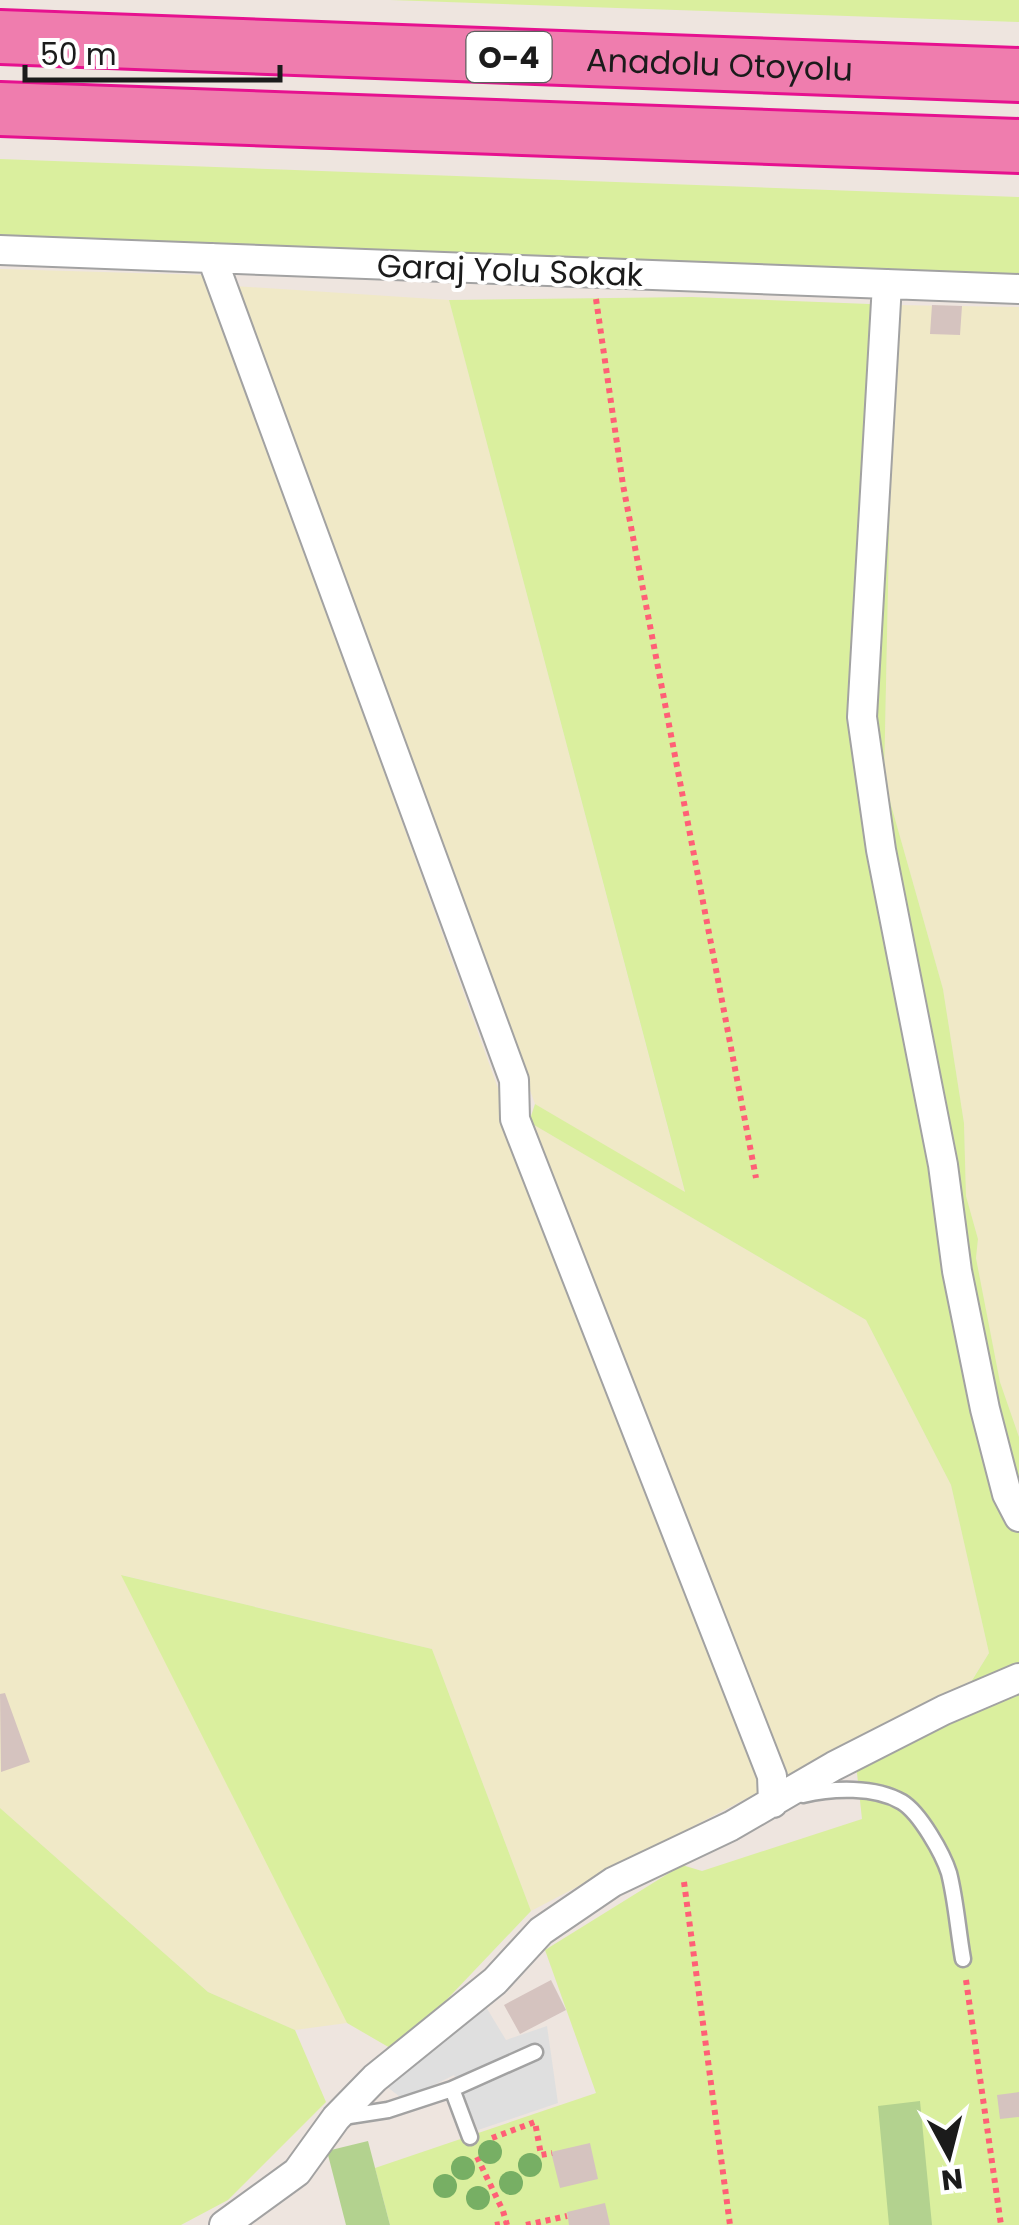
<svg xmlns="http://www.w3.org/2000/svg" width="1019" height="2225" font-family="Poppins,sans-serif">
	<rect width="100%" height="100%" fill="#eee5df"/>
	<path fill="#f0e9c7" d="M0 269 205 275 503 1102 529 1122 866 1320 951 1485 989 1653 971 1681 531 1911 432 1649 122 1575 347 2023 295 2030 208 1992 0 1808Z
		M234 286 449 300 685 1193 535 1104Z
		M894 305 1019 307V1437L1000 1382 976 1258 978 1239 966 1196 964 1123 943 989 884 780Z"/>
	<path fill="#daef9e" d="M390 0H1019V22Z
		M0 159 1019 197V281L0 243Z
		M692 297 894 305 884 780 943 989 964 1123 966 1196 978 1239 976 1258 1000 1382 1019 1437V2225H390L375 2168 596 2093 545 1950 682 1865 702 1871 862 1819 856 1764 850 1747 971 1682 989 1653 951 1485 866 1320 529 1122 535 1104 685 1192 449 300Z
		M121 1575 432 1649 531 1911 397 2052 347 2023Z
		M0 1808 208 1992 295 2030 326 2102 228 2200 181 2225H0Z"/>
	<path fill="#b3d28f" d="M920 2101 932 2225H889L878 2106Z
		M368 2141 390 2225H346L327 2151Z"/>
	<path fill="#dfdfdf" d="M486 2007 506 2040 547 2026 558 2103 478 2130 454 2075 404 2100 386 2086Z"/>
	<path fill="#d5c3bf" d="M932 305 962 306 960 335 930 334Z
		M5 1693 30 1762 1 1772 0 1694Z
		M551 1980 566 2010 520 2034 504 2005Z
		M1019 2092V2117L1000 2119 997 2095Z
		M590 2143 598 2179 560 2188 551 2152Z
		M605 2203 610 2225H569L567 2212Z"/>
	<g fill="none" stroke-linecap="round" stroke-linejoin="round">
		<g stroke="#a2a2a2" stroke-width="19">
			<path id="lane" d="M803 1795C832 1788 875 1786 902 1802 920 1813 943 1854 949 1873 956 1901 958 1931 963 1959
				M452 2089 535 2052
				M343 2117 388 2110 452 2089 470 2137"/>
		</g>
		<g stroke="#a2a2a2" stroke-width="32">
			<path id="street" d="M0 250 1019 289
				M212 258 514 1080 515 1119 772 1776 773 1803
				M887 284 862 717 881 850 943 1165 957 1271 985 1409 1007 1494 1019 1517
				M224 2225 297 2172 336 2118 375 2078 495 1981 541 1931 613 1882 731 1826 834 1766 944 1710 1019 1678"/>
		</g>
		<g stroke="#e6118f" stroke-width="58">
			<g id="highway">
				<path id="s1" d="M0 37 1019 75"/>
				<path d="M0 109 1019 146"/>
			</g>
		</g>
		<path stroke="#ff5f76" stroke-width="6" stroke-dasharray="5 5" stroke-linecap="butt" d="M596 299 623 485 756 1178
			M684 1882 730 2225
			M966 1980 1001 2225
			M492 2138 535 2122 541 2155 552 2153
			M477 2157 503 2211 507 2225
			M495 2225 506 2223
			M526 2225 567 2216"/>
		<use href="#lane" stroke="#fff" stroke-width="14"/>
		<use href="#street" stroke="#fff" stroke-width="28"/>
		<use href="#highway" stroke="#ef7dae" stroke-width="52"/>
	</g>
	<g fill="#77af64">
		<circle cx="490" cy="2152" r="12"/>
		<circle cx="530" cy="2165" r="12"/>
		<circle cx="463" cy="2168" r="12"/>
		<circle cx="511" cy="2183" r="12"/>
		<circle cx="445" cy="2186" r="12"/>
		<circle cx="478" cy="2198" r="12"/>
	</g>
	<g text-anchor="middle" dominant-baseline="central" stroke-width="8" stroke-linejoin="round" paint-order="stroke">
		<rect fill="#fff" stroke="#5f5f5f" stroke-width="2.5" x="466.5" y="32" width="85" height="50" rx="8"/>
		<g font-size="30" font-weight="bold" fill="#1b1b1b">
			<text x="509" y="57">O-4</text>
		</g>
		<g font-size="32" fill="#1b1b1b" stroke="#fff">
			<text stroke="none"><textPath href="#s1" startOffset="720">Anadolu Otoyolu</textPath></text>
			<text transform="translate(510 270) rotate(2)">Garaj Yolu Sokak</text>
		</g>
	</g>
	<g transform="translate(949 2155) rotate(173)" stroke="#ffffff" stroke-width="8" paint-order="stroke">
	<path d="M0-8L18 38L0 25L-18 38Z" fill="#1b1b1b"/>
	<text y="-15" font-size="28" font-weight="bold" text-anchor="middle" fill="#1b1b1b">N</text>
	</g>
	<path d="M25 65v15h255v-15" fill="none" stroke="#1b1b1b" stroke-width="5"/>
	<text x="40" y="65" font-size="30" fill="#1b1b1b" stroke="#ffffff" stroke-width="8" paint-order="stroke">50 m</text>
</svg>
